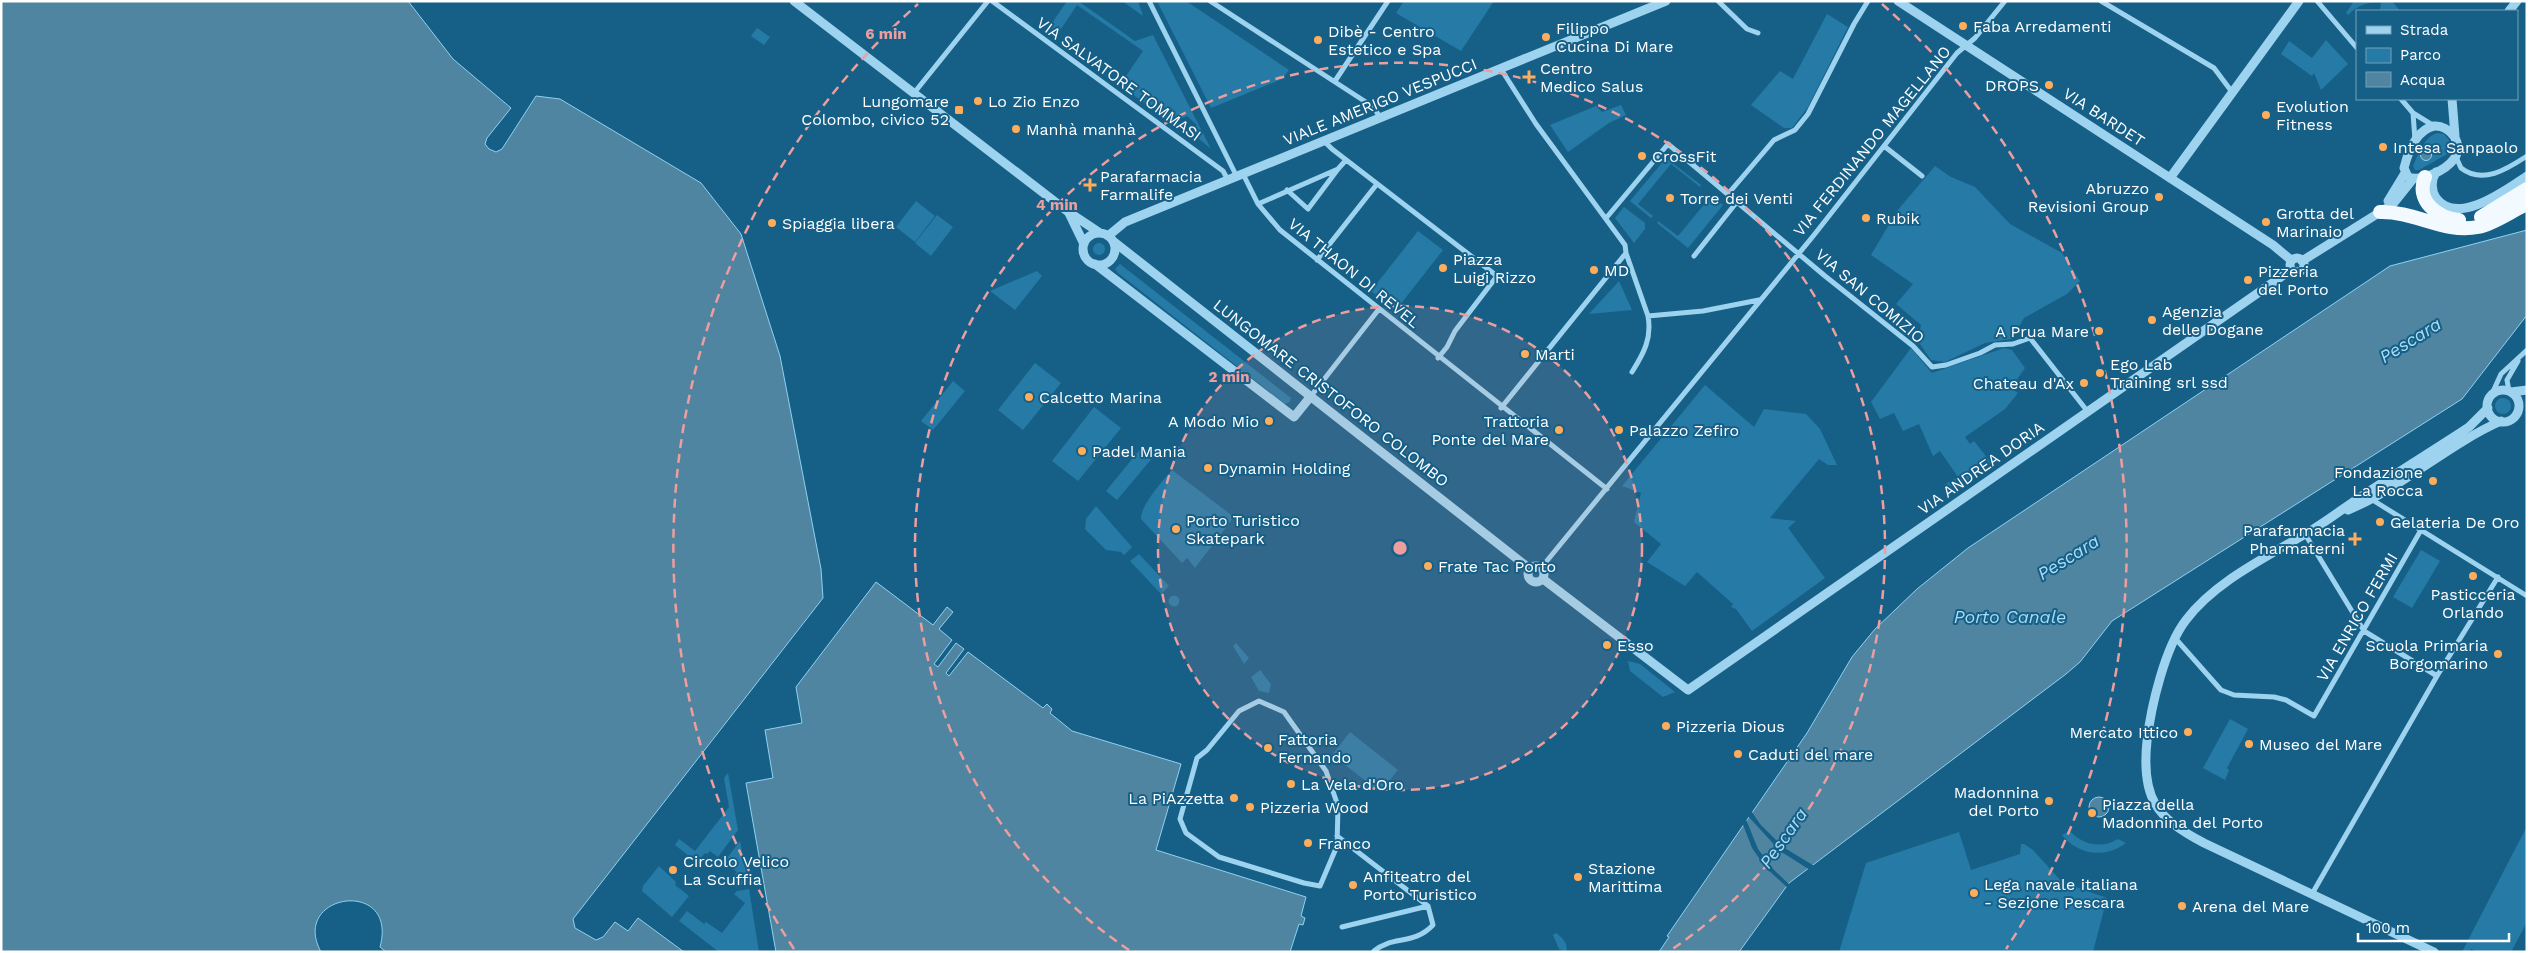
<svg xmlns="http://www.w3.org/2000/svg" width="2528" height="953" font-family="'Work Sans',sans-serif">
	<rect width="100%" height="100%" fill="#166088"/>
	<path fill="#257aa6" d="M1067 1H1078L1135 41 1153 35 1211 149 1191 132 1197 125 1187 116 1171 123 1120 85 1143 51 1077 5 1057 35 1048 29Z
		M1122 1H1138L1143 16Z
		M1157 1H1186L1289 70 1282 79 1211 108Z
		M1404 1H1494L1461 51 1396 13Z
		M2354 1H2392L2400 11H2380L2381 3C2368 1 2357 6 2348 15L2346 13Z
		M1827 14 1848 27 1808 107 1792 128H1784L1751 105 1780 71 1793 79Z
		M757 28 770 37 764 45 751 36Z
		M2326 40 2348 64 2321 90 2314 73 2312 76 2281 54 2289 41 2312 58Z
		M1621 105 1626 115 1609 123 1568 152 1550 125 1596 106 1602 112Z
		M2438 133 2444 134 2449 140V153L2419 170H2415L2413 166C2418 155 2425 135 2438 133Z
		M1666 158 1701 185 1700 187 1671 164 1638 204 1653 216 1651 218 1630 201Z
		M1935 166 1951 177 1975 187 2010 224 2062 253 2080 281 2067 294 2024 318 2012 339 1985 343 1945 362 1931 360 1918 341 1921 325 1896 304 1913 284 1871 255 1897 211Z
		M1711 196 1723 205 1688 248 1657 223 1658 221 1678 236Z
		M916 201 935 216 915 242 896 227Z
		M1624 207 1645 223V229L1634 243 1615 218Z
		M937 215 953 227 931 256 915 243Z
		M1418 231 1443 250 1396 310 1371 291Z
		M1093 249a6 6 0 1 1 12 0a6 6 0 1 1-12 0Z
		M1120 264 1291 398 1290 402 1285 404 1118 273 1115 269Z
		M1037 271 1042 276 1015 310 990 291Z
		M1619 281 1632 310 1589 314Z
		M1911 348 1932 373 2004 348 2012 350 2025 368 2011 388 2018 393 2005 409 1965 437 1970 444 1974 441 1992 464 1958 488 1944 485 1958 477 1940 451 1933 456 1919 424 1903 431 1894 413 1880 419 1871 402Z
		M1035 363 1061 383 1023 430 998 410Z
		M953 381 965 391 933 430 921 421Z
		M1705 385 1754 427 1764 409 1806 414 1820 429 1837 465H1828L1819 459 1770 518 1796 521 1788 528 1825 578 1752 631 1736 609 1731 607 1733 604 1697 572 1685 586 1647 562 1661 544 1634 522 1641 493 1622 486Z
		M2495 406a8 8 0 1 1 16 0a8 8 0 1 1-16 0Z
		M1094 407 1121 428 1078 481 1052 461Z
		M1142 447 1154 456 1117 500 1106 491Z
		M1172 470 1234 517 1195 568 1187 558 1182 563 1141 519C1140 506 1164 479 1172 470Z
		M1096 506 1132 547 1124 555 1121 552 1106 550 1085 529 1086 519Z
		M2421 550 2440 561 2412 608 2393 597Z
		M1139 554 1169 586 1161 594 1130 561Z
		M1168.5 601a5.5 5.5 0 1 1 11 0a5.5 5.5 0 1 1-11 0Z
		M1236 643 1249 658 1244 664 1233 646Z
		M1628 661 1640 664 1675 692 1663 697 1630 671Z
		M1260 670 1271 684 1269 693 1259 691 1251 677Z
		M2230 719 2248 729 2227 768 2229 770 2225 780 2203 768Z
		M1350 732 1398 770 1380 792 1332 755Z
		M728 773 738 830 718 857 710 851 707 854 705 853 696 864 694 860 675 845 679 839 695 851 729 807 724 778Z
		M2527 826V922L2511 952H2477L2471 949 2469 952H2462Z
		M2070 831C2082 845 2102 849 2118 839L2126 843C2105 859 2078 855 2062 835Z
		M1959 832 1971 870 2020 854 2021 844H2024L2033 850 2062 882 2107 898 2093 952H1839L1866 863Z
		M740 841 748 883 736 887 729 882 737 872 724 862Z
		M659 866 676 882 675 885 689 896 672 917 642 891 643 886Z
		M749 889 759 952H719L679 921 687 911 704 924 706 922 722 933 745 903 734 894 737 891Z
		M1556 933C1562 937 1569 944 1566 952L1559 949 1553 935Z"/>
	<path fill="#4f85a1" stroke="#8fd1f1" d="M1 1H408L453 59 511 108 487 138 485 144 489 149 496 152 502 149 536 96 560 99 701 183 741 234 780 356 821 569 823 598 573 919 575 928 596 940 603 937 615 922 628 931 638 918 684 952H386L380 947C399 877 289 893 321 952H1Z
		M2420.5 155a5.5 5.5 0 1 1 11 0a5.5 5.5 0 1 1-11 0Z
		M2527 230V315L2462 399 2112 621 2080 662 2066 674 1789 883 1739 952H1659L1669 937 1667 936 1807 733 1852 657 1875 629 1917 589 1968 548 2390 266Z
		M876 582 933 625 947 607 953 612 939 629 952 640 934 664 938 667 956 643 964 649 946 673 949 676 968 652 1043 708 1047 704 1052 709 1050 713 1072 731 1181 764 1156 850 1306 897 1301 916 1305 918 1303 925 1299 924 1290 952H776L746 783 773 778 765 730 802 723 796 687Z
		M2089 807a10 10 0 1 1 20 0a10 10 0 1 1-20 0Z"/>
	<path fill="#166088" d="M1750 809 1760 824 1783 847 1816 867 1810 870 1780 851 1747 815Z
		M1745 817 1758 849 1774 870 1791 886 1789 889 1766 868 1752 848 1742 822Z"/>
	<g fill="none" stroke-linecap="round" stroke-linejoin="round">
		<path stroke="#9dd3ee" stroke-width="5" d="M992 1 1223 171 1228 180
			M1149 1 1237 177
			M1210 1 1372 106 1381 118
			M1718 1 1747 29 1758 33
			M2101 1 2214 68 2232 92
			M2317 1 2357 48
			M1501 69 1536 124 1625 245 1626 253 1648 316 1703 311 1759 300
			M1335 81 1388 1
			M914 93 988 1
			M2401 99 2413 113 2434 126
			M2413 113 2415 140
			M1324 141 1332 149 1497 276 1455 331 1447 347 1438 358
			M1884 146 1922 176
			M2456 157 2461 168C2483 185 2507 169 2527 156
			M1243 174 1258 204 1280 230 1607 489
			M1287 190 1308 209 1338 169
			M1728 194 1774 140 1795 130 1808 114 1854 24 1868 1
			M1258 204 1338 169 1346 160
			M1607 217 1668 144 1825 276 1913 346 1932 367 1946 365 1980 353 1995 345 2013 344 2030 338 2088 412
			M1694 256 1736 203
			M1317 260 1377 184
			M1632 372C1644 353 1652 338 1648 316
			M2509 391 2507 380 2518 361
			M1311 396 1379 309
			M2491 396 2501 374 2527 350
			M1501 408 1626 253
			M2371 499 2527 596
			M2305 534 2364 631 2437 676
			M1541 568 1814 235 1957 53 1975 38 2005 1
			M2175 638 2221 690 2234 695 2274 697 2286 700 2314 716 2421 530
			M1259 701 1284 712 1326 771 1338 806 1337 846 1320 886 1304 883 1219 857 1186 833 1180 819 1197 758 1207 750 1239 711Z
			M1337 836 1428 906 1342 927
			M2312 894 2437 676 2498 577
			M1374 951C1393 935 1413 946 1433 925L1428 906"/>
		<path stroke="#9dd3ee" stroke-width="9" d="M794 1 1067 211 1100 233
			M1898 1 2273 245 2291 260
			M2509 11 2517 1
			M2452 99 2455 136
			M2434 126C2450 125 2465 144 2454 159 2446 170 2422 182 2408 177L2404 168C2408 152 2416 130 2434 126Z
			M2436 172C2431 180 2431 190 2436 198 2457 227 2507 189 2527 176
			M2170 178 2299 1
			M2388 201 2405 173
			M1069 213 1084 244
			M1083 249a16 16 0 1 1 32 0a16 16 0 1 1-32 0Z
			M1108 236 1125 222 1666 1
			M1113 241 1530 569
			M2290 265a7 7 0 1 1 14 0a7 7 0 1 1-14 0Z
			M2302 261 2393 204 2413 179
			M1095 264 1294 417 1311 396
			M2487 406a16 16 0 1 1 32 0a16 16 0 1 1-32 0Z
			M2511 392 2527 390
			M2348 510C2403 487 2447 445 2501 421
			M1528 574a8 8 0 1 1 16 0a8 8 0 1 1-16 0Z
			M1543 579 1688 690 2291 270
			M2434 952 2204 843C2156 818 2141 798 2147 741 2151 706 2165 647 2186 620 2217 579 2272 555 2315 528 2334 516 2352 502 2371 490 2403 469 2437 448 2469 427L2488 408"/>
		<path stroke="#f2faff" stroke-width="14" d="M2425 177C2415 201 2438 218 2459 220
			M2380 212C2415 211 2444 234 2478 227 2494 224 2511 211 2527 204
			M2481 217 2527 189"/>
	</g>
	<circle cx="1400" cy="548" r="242" fill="#ed9e9e" fill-opacity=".12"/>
	<g fill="none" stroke="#ed9e9e" stroke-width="2.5" stroke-dasharray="9 6">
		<circle cx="1400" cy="548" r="242"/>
		<path d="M1129 950A485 485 0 1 1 1671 950"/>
		<path d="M794 949A727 727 0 0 1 918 4M1882 4A727 727 0 0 1 2006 949"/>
	</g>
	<g fill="#ffad5a" stroke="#166088" stroke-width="2">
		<circle cx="1963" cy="26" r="5"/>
		<circle cx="1546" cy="37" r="5"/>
		<circle cx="1318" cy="40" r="5"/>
		<path d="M1526.5 69.5h5v5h5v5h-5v5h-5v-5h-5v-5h5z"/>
		<circle cx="2049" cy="85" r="5"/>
		<circle cx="978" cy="101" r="5"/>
		<rect x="954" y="105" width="10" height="10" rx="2.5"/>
		<circle cx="2266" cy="115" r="5"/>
		<circle cx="1016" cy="129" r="5"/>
		<circle cx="2383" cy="147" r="5"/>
		<circle cx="1642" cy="156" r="5"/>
		<path d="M1087.5 177.5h5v5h5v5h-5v5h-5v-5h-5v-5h5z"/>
		<circle cx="2159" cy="197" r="5"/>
		<circle cx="1670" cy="198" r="5"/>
		<circle cx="1866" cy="218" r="5"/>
		<circle cx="2266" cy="222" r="5"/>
		<circle cx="772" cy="223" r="5"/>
		<circle cx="1443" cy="268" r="5"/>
		<circle cx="1594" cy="270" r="5"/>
		<circle cx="2248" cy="280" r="5"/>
		<circle cx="2152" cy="320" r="5"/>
		<circle cx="2099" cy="331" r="5"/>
		<circle cx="1525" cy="354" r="5"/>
		<circle cx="2100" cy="373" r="5"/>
		<circle cx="2084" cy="383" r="5"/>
		<circle cx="1029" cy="397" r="5"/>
		<circle cx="1269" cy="421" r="5"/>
		<circle cx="1559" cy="430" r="5"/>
		<circle cx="1619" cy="430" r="5"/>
		<circle cx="1082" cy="451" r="5"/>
		<circle cx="1208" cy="468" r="5"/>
		<circle cx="2433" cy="481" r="5"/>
		<circle cx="2380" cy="522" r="5"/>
		<circle cx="1176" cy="529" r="5"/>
		<path d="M2352.5 531.5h5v5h5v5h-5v5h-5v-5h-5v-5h5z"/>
		<circle cx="1428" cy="566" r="5"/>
		<circle cx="2473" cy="576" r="5"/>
		<circle cx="1607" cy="645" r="5"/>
		<circle cx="2498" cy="654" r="5"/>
		<circle cx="1666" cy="726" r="5"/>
		<circle cx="2188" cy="732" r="5"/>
		<circle cx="2249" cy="744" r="5"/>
		<circle cx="1268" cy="748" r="5"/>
		<circle cx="1738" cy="754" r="5"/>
		<circle cx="1291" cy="784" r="5"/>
		<circle cx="1234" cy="798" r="5"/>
		<circle cx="2049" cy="801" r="5"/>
		<circle cx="1250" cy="807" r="5"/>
		<circle cx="2092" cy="813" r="5"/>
		<circle cx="1308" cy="843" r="5"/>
		<circle cx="673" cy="870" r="5"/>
		<circle cx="1578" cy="877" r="5"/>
		<circle cx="1353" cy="885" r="5"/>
		<circle cx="1974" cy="893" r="5"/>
		<circle cx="2182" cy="906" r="5"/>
	</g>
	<g text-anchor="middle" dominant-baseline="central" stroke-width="4" stroke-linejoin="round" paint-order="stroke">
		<g font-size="16" fill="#fff" stroke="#166088" text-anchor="start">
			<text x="1973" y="26">Faba Arredamenti</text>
			<text x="1556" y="28">Filippo<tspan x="1556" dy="18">Cucina Di Mare</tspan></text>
			<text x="1328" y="31">Dibè - Centro<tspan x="1328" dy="18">Estetico e Spa</tspan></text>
			<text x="1540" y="68">Centro<tspan x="1540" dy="18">Medico Salus</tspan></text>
			<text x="2039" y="85" text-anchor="end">DROPS</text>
			<text x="949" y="101" text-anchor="end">Lungomare<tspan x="949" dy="18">Colombo, civico 52</tspan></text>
			<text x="988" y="101">Lo Zio Enzo</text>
			<text x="2276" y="106">Evolution<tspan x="2276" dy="18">Fitness</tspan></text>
			<text x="1026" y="129">Manhà manhà</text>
			<text x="2393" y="147">Intesa Sanpaolo</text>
			<text x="1652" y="156">CrossFit</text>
			<text x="1100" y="176">Parafarmacia<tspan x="1100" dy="18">Farmalife</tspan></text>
			<text x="2149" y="188" text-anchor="end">Abruzzo<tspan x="2149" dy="18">Revisioni Group</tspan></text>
			<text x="1680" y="198">Torre dei Venti</text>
			<text x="2276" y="213">Grotta del<tspan x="2276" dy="18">Marinaio</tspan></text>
			<text x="1876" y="218">Rubik</text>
			<text x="782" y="223">Spiaggia libera</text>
			<text x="1453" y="259">Piazza<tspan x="1453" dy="18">Luigi Rizzo</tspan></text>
			<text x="1604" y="270">MD</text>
			<text x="2258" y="271">Pizzeria<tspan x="2258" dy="18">del Porto</tspan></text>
			<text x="2162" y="311">Agenzia<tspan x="2162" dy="18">delle Dogane</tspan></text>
			<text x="2089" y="331" text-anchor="end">A Prua Mare</text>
			<text x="1535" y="354">Marti</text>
			<text x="2110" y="364">Ego Lab<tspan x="2110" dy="18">Training srl ssd</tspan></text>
			<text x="2074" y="383" text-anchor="end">Chateau d'Ax</text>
			<text x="1039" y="397">Calcetto Marina</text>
			<text x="1259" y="421" text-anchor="end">A Modo Mio</text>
			<text x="1549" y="421" text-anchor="end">Trattoria<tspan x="1549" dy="18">Ponte del Mare</tspan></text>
			<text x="1629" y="430">Palazzo Zefiro</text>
			<text x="1092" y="451">Padel Mania</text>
			<text x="1218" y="468">Dynamin Holding</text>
			<text x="2423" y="472" text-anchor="end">Fondazione<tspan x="2423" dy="18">La Rocca</tspan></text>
			<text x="1186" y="520">Porto Turistico<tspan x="1186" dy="18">Skatepark</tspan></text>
			<text x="2390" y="522">Gelateria De Oro</text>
			<text x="2345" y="530" text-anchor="end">Parafarmacia<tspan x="2345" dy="18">Pharmaterni</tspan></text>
			<text x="1438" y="566">Frate Tac Porto</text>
			<text x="2473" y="594" text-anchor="middle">Pasticceria<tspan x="2473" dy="18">Orlando</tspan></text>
			<text x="1617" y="645">Esso</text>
			<text x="2488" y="645" text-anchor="end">Scuola Primaria<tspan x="2488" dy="18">Borgomarino</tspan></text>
			<text x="1676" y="726">Pizzeria Dious</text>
			<text x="2178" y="732" text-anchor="end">Mercato Ittico</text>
			<text x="1278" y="739">Fattoria<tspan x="1278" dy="18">Fernando</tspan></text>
			<text x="2259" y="744">Museo del Mare</text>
			<text x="1748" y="754">Caduti del mare</text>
			<text x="1301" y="784">La Vela d'Oro</text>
			<text x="2039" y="792" text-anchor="end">Madonnina<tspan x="2039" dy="18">del Porto</tspan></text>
			<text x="1224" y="798" text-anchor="end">La PiAzzetta</text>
			<text x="2102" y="804">Piazza della<tspan x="2102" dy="18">Madonnina del Porto</tspan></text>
			<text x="1260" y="807">Pizzeria Wood</text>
			<text x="1318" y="843">Franco</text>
			<text x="683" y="861">Circolo Velico<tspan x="683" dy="18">La Scuffia</tspan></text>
			<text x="1588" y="868">Stazione<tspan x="1588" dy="18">Marittima</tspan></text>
			<text x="1363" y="876">Anfiteatro del<tspan x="1363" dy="18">Porto Turistico</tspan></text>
			<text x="1984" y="884">Lega navale italiana<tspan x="1984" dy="18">- Sezione Pescara</tspan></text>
			<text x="2192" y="906">Arena del Mare</text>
		</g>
		<g font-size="16" fill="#fff" stroke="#166088">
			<text transform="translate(1119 79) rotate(36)">VIA SALVATORE TOMMASI</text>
			<text transform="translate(1380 102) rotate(-22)">VIALE AMERIGO VESPUCCI</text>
			<text transform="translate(2104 117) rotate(33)">VIA BARDET</text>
			<text transform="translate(1872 141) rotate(-51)">VIA FERDINANDO MAGELLANO</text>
			<text transform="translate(1354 273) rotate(39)">VIA THAON DI REVEL</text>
			<text transform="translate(1870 296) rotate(40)">VIA SAN COMIZIO</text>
			<text transform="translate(1331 393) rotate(38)">LUNGOMARE CRISTOFORO COLOMBO</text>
			<text transform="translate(1981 468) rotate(-35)">VIA ANDREA DORIA</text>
			<text transform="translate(2357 617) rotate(-60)">VIA ENRICO FERMI</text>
		</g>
		<g font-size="18" font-style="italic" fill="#a9dcf6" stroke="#166088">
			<text transform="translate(2410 340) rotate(-32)">Pescara</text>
			<text transform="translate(2068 557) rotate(-32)">Pescara</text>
			<text x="2010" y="616">Porto Canale</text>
			<text transform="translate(1783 838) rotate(-55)">Pescara</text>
		</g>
	</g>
	<circle cx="1400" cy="548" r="8" fill="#ed9e9e" stroke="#166088" stroke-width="2.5"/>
	<g font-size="15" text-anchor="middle" font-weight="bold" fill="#ed9e9e" stroke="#166088" stroke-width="4" stroke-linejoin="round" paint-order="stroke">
		<text x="886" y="39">6 min</text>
		<text x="1057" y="210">4 min</text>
		<text x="1229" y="382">2 min</text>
	</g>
	<rect width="2528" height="953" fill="none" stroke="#ffffff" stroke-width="5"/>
	<rect x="2356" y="10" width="162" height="90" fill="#166088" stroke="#73a0b8"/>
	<rect x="2366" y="26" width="25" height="8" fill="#9dd3ee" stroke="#73a0b8"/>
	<text x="2400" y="35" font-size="15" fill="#ffffff">Strada</text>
	<rect x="2366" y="48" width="25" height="15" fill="#257aa6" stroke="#73a0b8"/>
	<text x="2400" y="60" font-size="15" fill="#ffffff">Parco</text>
	<rect x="2366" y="72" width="25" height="15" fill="#4f85a1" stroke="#73a0b8"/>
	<text x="2400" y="85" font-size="15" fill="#ffffff">Acqua</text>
	<path d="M2358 933v8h151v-8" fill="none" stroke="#ffffff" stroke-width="2.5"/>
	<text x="2366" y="933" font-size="15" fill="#ffffff" stroke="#166088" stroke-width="4" paint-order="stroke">100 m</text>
</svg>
